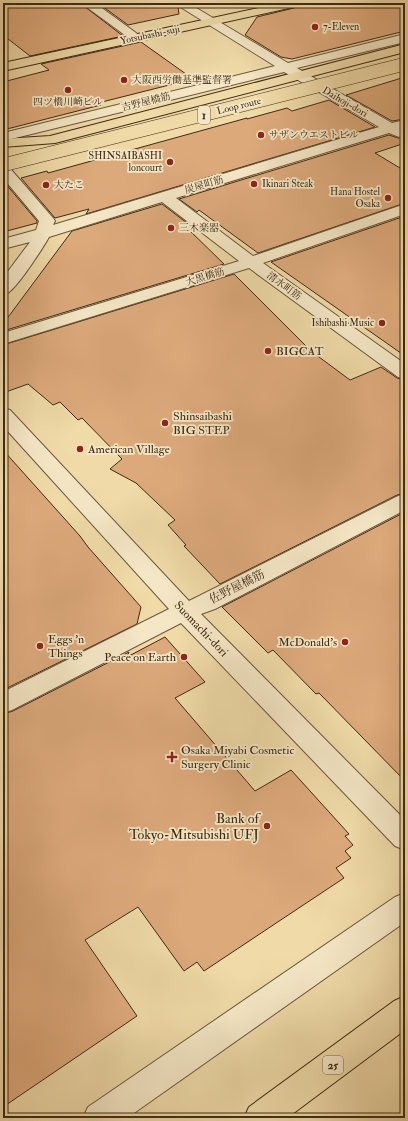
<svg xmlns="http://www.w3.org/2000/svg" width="408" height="1121" font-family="'IM FELL Double Pica','Noto Serif JP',serif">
	<rect width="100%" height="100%" fill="#efdaa8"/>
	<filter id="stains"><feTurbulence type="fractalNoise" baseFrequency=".005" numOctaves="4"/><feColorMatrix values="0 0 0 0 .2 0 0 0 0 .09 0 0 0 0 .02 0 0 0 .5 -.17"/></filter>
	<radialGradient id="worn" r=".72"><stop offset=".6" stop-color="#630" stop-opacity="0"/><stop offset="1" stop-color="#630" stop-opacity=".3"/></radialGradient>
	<path fill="#dca97b" stroke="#3f2a15" d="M3 3H80L123 36 30 56 3 35Z
		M98 3H173L178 7 179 14 128 25Z
		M306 3H405V31L292 59 281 57 245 35 257 17 302 6Z
		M141 42 193 79 98 103 101 105 3 130V82L49 70 41 64Z
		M405 77V119L392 121 346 95Z
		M329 100 375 127 86 214 89 209 55 218 21 178 47 171 48 173 247 118V119L287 108 292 111Z
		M389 135 398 138 405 137V143L375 153 405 171V203L258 253 199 210 197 212 179 199Z
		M3 183H5L37 221V223L3 232Z
		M162 204 187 223 185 226 224 264 3 331V324L72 231Z
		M405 216V362L400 358 405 356 271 262Z
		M234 274 311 351 350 380 381 367 397 378 405 380V493L397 495 220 584 184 546 186 545 168 525 175 520 136 483 110 469 122 459 82 418 78 420 60 402 53 405 28 384 3 393V345Z
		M3 450 80 536 88 547 141 607 137 624 3 690Z
		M405 512V781L319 693 316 694 273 650 268 653 222 607Z
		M165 637 205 682 175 698 255 791 291 770 349 834 345 836 353 845 345 851 351 858 336 868 344 878 204 971 197 962 184 971 138 907 85 940 137 1016 3 1107V714L13 711 129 652 127 657Z"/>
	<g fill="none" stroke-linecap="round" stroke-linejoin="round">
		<g stroke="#6b563a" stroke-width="2">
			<path id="minor" d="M81 3H95L143 38 141 41H133Z
				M174 3H188L288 63 405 34V42L297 68 392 123 405 120V128L403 129 405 132 404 136 399 137 389 133 176 198 253 256 405 204V214L263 263 405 364V379L398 377 249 268 3 344V333L239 261 162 202 49 237C43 248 18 286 9 292 9 293 4 294 3 294V278L30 242 3 249V239L36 230 39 221 3 178V165L8 166 53 218 55 221 53 225 379 127 284 72 3 141V133L275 66Z
				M3 408 10 410 189 601 398 496 405 494V510L215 609 201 614 405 820V850L395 846 181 623 12 710 3 713V692L169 609 3 426Z
				M405 893V922L127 1118H83L88 1107 395 897Z"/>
		</g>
		<g stroke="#3f2a15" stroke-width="2">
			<path id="major" d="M282 3H304L302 5 298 6 3 71V63Z"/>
		</g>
		<g stroke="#3f2a15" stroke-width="2">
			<path id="highway" d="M405 44V52L55 143 3 147V139L50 136Z
				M405 996V1030L287 1118H244L249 1107 394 1001Z"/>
		</g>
		<use href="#minor" fill="#f5e7c6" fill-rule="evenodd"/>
		<use href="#major" fill="#efdaa8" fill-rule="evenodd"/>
		<use href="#highway" fill="#efdaa8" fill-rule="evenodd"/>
		<g stroke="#3f2a15" stroke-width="14" stroke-linecap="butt">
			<path id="highway-bridge" d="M3 165 405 64"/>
		</g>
		<use href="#highway-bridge" stroke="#efdaa8" stroke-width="13"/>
	</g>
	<g fill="#8f2418" stroke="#f5e7c6" stroke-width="1.5">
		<circle cx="315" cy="27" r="4"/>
		<circle cx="124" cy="80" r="4"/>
		<circle cx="68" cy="90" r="4"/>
		<circle cx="261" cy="135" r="4"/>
		<circle cx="170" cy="162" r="4"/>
		<circle cx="254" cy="184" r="4"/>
		<circle cx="46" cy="185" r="4"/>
		<circle cx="388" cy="198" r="4"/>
		<circle cx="171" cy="228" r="4"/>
		<circle cx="382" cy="323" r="4"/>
		<circle cx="268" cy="351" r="4"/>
		<circle cx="165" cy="423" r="4"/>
		<circle cx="80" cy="449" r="4"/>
		<circle cx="345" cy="642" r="4"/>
		<circle cx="40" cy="646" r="4"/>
		<circle cx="184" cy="657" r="4"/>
		<path d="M170 751h4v4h4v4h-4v4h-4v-4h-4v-4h4z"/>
		<circle cx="267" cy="826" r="4"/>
	</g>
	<g text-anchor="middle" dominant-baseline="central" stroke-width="3.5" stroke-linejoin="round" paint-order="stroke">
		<g font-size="10" fill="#3f2a15" stroke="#f5e7c6" text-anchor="start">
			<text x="323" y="27">7-Eleven</text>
			<text x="132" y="80">大阪西労働基準監督署</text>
			<text x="68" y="102" text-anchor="middle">四ツ橋川崎ビル</text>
			<text x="269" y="135">サザンウエストビル</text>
			<text x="162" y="156" text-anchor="end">SHINSAIBASHI<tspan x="162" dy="12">loncourt</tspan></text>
			<text x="262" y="184">Ikinari Steak</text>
			<text x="54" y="185">大たこ</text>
			<text x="380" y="192" text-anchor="end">Hana Hostel<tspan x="380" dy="12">Osaka</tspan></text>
			<text x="179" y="228">三木楽器</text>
			<text x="374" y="323" text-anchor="end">Ishibashi Music</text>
		</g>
		<g font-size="10" fill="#3f2a15" stroke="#f5e7c6">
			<text transform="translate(150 35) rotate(-12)">Yotsubashi-suji</text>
			<text transform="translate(146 102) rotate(-14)">吉野屋橋筋</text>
			<text transform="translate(345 102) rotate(30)">Daihoji-dori</text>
			<text transform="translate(239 106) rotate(-14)">Loop route</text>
			<text transform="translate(204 185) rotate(-17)">炭屋町筋</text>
			<text transform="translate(205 277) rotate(-17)">大黒橋筋</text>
			<text transform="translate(284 286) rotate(36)">清水町筋</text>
		</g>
		<g fill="#f5e7c6" stroke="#76634a" stroke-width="1">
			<rect x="198" y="106" width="12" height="18" rx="3"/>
			<rect x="323" y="1056" width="20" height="18" rx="3"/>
		</g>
		<g font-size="11" font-weight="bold" fill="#3f2a15">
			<text x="204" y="115">1</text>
			<text x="333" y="1065">25</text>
		</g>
		<g font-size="12" fill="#3f2a15" stroke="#f5e7c6" text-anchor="start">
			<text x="276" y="351">BIGCAT</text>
			<text x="173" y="416">Shinsaibashi<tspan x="173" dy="14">BIG STEP</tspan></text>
			<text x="88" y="449">American Village</text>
			<text x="48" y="639">Eggs ’n<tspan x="48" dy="14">Things</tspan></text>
			<text x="337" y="642" text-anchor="end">McDonald's</text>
			<text x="176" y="657" text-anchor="end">Peace on Earth</text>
			<text x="181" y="750">Osaka Miyabi Cosmetic<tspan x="181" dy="14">Surgery Clinic</tspan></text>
		</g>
		<g font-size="12" fill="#3f2a15" stroke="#f5e7c6">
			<text transform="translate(237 587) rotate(-27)">佐野屋橋筋</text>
			<text transform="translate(201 629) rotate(46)">Suomachi-dori</text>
		</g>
		<g font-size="14" fill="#3f2a15" stroke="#f5e7c6" text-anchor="end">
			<text x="259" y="818">Bank of<tspan x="259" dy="16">Tokyo-Mitsubishi UFJ</tspan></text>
		</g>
	</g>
	<rect width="408" height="1121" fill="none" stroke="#efdaa8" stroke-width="16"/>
	<rect x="4" y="4" width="400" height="1113" fill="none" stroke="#3f2a15" stroke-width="2"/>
	<rect x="8" y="8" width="392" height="1105" fill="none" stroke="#3f2a15"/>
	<rect width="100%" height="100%" filter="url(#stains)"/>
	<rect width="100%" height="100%" fill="url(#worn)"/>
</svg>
